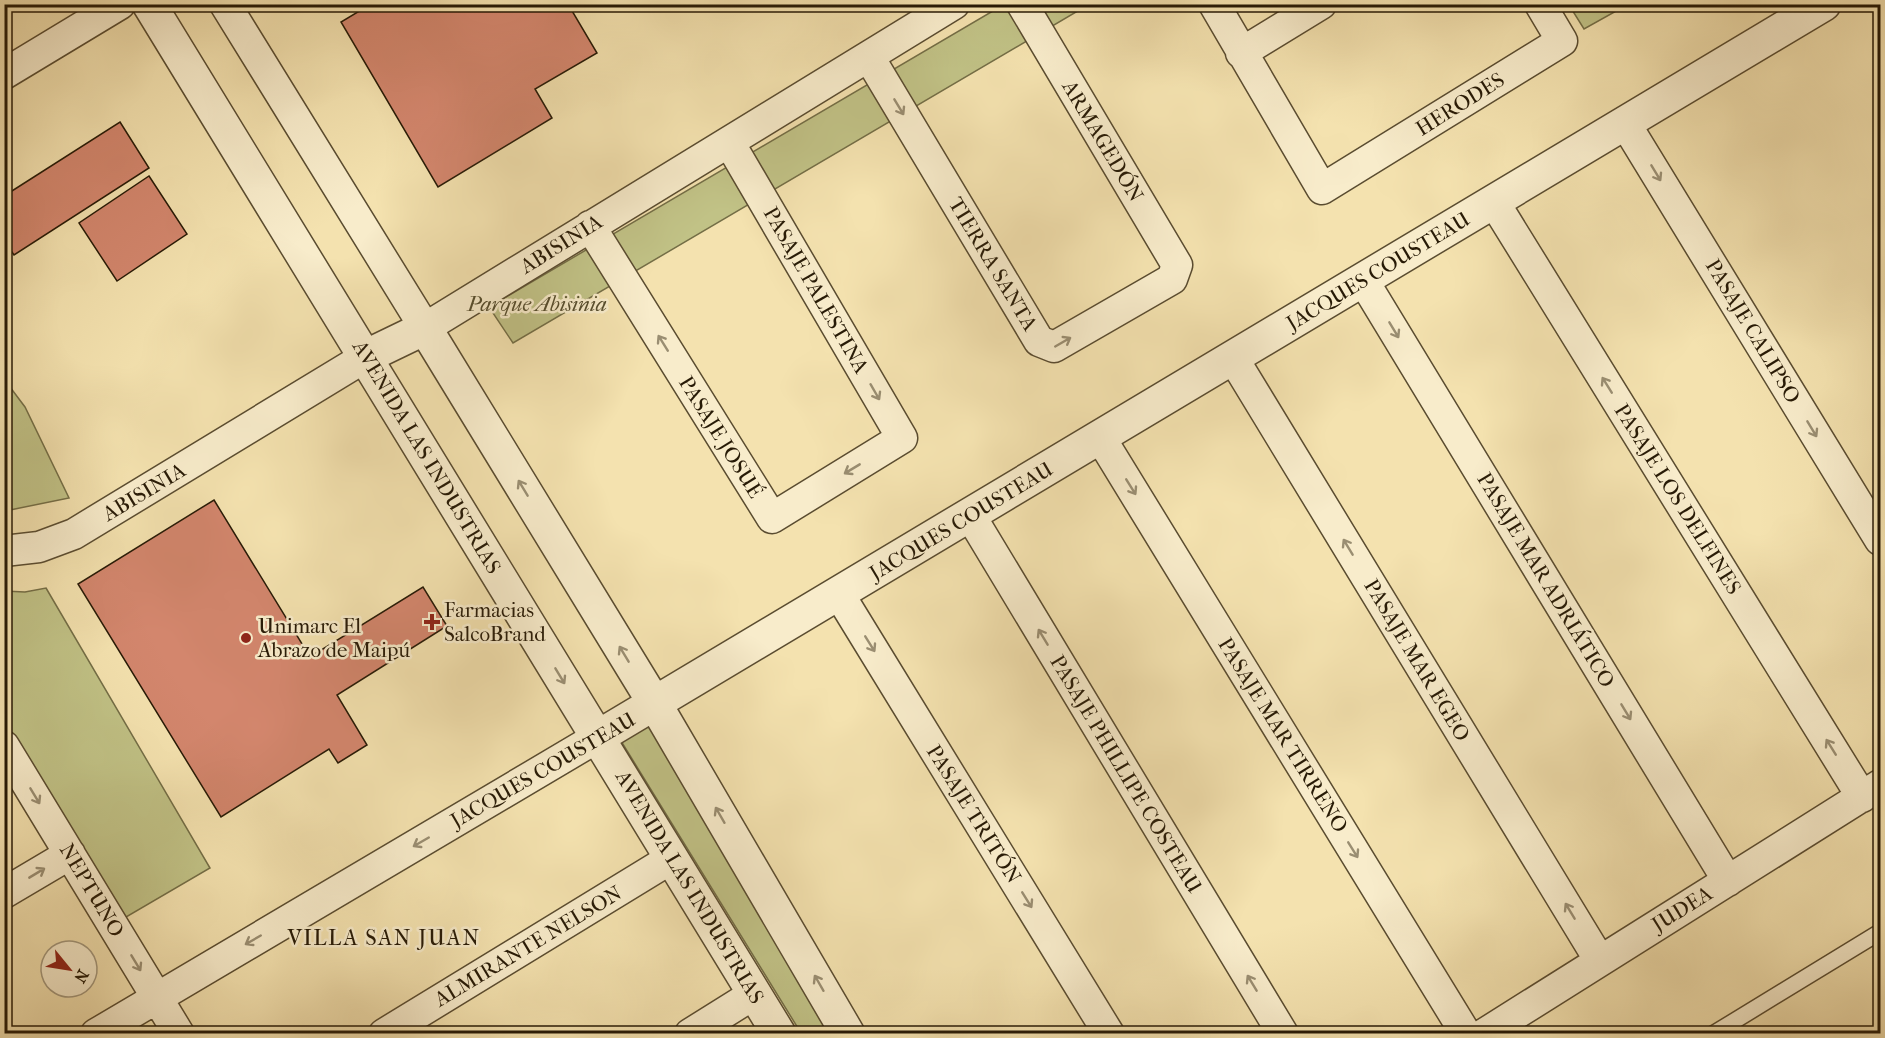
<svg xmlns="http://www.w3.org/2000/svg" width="1885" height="1038" font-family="'IM FELL French Canon',serif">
	<rect width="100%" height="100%" fill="#f4e2af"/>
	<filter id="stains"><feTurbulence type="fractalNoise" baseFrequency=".00333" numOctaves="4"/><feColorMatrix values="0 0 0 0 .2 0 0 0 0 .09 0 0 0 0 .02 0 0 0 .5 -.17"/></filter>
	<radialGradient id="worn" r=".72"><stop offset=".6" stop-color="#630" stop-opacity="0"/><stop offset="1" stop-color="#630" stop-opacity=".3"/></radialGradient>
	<path fill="#c1c286" stroke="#746e46" stroke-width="1.5" d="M1003 5H1088L513 343 489 307Z
		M1569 5H1627L1584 29Z
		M4 379 25 407 69 498 5 511Z
		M46 588 210 868 121 920 5 723 4 591 25 592Z
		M649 724 838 1033H801L621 741Z"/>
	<path fill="#d3866d" stroke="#271a06" stroke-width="1.5" d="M371 4H568L597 53 535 89 552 118 438 187 341 22Z
		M120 122 149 168 14 255 4 240V196Z
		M149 176 187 234 117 281 79 223Z
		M214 500 310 657 423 587 447 626 337 695 367 745 338 763 329 749 221 817 78 584Z"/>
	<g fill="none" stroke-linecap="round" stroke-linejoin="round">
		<g stroke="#5a4c30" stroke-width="18">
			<path id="service" d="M1713 1034 1880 932"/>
		</g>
		<g stroke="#5a4c30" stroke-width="33">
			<path id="minor" d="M225 4 425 328 954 4
				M1214 4 1322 189 1562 41 1540 4
				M1241 53 1321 4
				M869 57 1039 341 1054 347 1172 279 1177 265 1022 4
				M4 74 120 4
				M1625 123 1880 540
				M1494 202 1862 797
				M590 226 772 518 902 438 729 142
				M1363 280 1728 881
				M1233 358 1600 961
				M1100 437 1466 1034
				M970 515 1283 1034
				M4 551 39 547 74 534 367 356
				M839 594 1109 1034
				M4 746 179 1034
				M4 893 70 854
				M96 1034 598 737
				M384 1034 672 858
				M690 1034 754 994
				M1484 1034 1880 785"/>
		</g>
		<g stroke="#5a4c30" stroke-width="36">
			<path id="tertiary" d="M149 4 779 1034
				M367 356 425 328 655 704 848 1034
				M598 737 1824 4"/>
		</g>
		<use href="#service" stroke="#f8eccb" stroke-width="15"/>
		<use href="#minor" stroke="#f8eccb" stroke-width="30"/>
		<use href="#tertiary" stroke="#f8eccb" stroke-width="33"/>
	</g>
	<defs><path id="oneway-shaft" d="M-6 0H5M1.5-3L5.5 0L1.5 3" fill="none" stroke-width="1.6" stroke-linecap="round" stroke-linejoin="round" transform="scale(1.5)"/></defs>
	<g stroke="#9a8e72">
		<use href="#oneway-shaft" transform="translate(899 107) rotate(59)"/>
		<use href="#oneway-shaft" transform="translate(1656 173) rotate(59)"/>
		<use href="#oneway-shaft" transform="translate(1394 330) rotate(59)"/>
		<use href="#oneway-shaft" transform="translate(1063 342) rotate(-30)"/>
		<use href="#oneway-shaft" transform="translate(663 343) rotate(-122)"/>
		<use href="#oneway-shaft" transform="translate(1607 385) rotate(-122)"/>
		<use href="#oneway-shaft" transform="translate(875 392) rotate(60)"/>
		<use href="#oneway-shaft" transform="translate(1812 429) rotate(59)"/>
		<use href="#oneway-shaft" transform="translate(852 469) rotate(149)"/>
		<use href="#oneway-shaft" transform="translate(1131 487) rotate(58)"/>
		<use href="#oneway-shaft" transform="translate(523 488) rotate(-121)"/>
		<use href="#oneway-shaft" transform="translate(1348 547) rotate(-121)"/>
		<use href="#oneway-shaft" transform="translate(1043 637) rotate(-121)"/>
		<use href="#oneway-shaft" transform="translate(870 644) rotate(58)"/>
		<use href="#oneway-shaft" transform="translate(624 654) rotate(-121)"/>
		<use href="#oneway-shaft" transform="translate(560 676) rotate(59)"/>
		<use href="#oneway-shaft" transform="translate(1626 712) rotate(59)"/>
		<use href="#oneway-shaft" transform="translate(1831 747) rotate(-122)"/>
		<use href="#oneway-shaft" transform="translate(35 796) rotate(59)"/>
		<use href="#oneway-shaft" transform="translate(720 815) rotate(-120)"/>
		<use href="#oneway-shaft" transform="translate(421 842) rotate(150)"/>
		<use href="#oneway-shaft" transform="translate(1353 850) rotate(58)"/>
		<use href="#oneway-shaft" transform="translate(37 873) rotate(-31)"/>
		<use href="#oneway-shaft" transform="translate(1027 900) rotate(58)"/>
		<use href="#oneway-shaft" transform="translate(1570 911) rotate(-121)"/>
		<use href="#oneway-shaft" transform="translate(253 940) rotate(150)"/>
		<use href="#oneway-shaft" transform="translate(136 963) rotate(59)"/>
		<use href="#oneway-shaft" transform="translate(819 983) rotate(-120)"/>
		<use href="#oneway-shaft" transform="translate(1252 983) rotate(-121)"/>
	</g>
	<g fill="#8f2418" stroke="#f8eccb" stroke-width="2">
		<path d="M429 613h6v6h6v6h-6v6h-6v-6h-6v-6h6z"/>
		<circle cx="246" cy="638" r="6"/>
	</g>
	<g text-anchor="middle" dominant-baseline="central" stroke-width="5" stroke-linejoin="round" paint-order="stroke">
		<g font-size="21" fill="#271a06" stroke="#f8eccb">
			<text transform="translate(1460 104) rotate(-32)">HERODES</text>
			<text transform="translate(1103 141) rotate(59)">ARMAGEDÓN</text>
			<text transform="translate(561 244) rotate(-32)">ABISINIA</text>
			<text transform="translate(993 264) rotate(59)">TIERRA SANTA</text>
			<text transform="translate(1378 271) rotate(-31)">JACQUES COUSTEAU</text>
			<text transform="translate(816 290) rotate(60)">PASAJE PALESTINA</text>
			<text transform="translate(1753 331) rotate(59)">PASAJE CALIPSO</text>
			<text transform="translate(721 437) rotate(58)">PASAJE JOSUÉ</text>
			<text transform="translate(427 457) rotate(59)">AVENIDA LAS INDUSTRIAS</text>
			<text transform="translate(144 492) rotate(-31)">ABISINIA</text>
			<text transform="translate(1678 499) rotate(58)">PASAJE LOS DELFINES</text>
			<text transform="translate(961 521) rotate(-31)">JACQUES COUSTEAU</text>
			<text transform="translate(1546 580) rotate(59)">PASAJE MAR ADRIÁTICO</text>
			<text transform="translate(1417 660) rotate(59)">PASAJE MAR EGEO</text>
			<text transform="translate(1283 735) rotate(58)">PASAJE MAR TIRRENO</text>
			<text transform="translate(543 770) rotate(-30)">JACQUES COUSTEAU</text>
			<text transform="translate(1126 774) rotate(59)">PASAJE PHILLIPE COSTEAU</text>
			<text transform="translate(974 814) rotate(58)">PASAJE TRITÓN</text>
			<text transform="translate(690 887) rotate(59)">AVENIDA LAS INDUSTRIAS</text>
			<text transform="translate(92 890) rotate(59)">NEPTUNO</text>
			<text transform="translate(1682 909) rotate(-32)">JUDEA</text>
			<text transform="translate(528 946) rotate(-31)">ALMIRANTE NELSON</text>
		</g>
		<g font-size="21" font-style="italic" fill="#554c2c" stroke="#f8eccb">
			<text x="537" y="304">Parque Abisinia</text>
		</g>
		<g font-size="21" fill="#271a06" stroke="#f8eccb" text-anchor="start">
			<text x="444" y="610">Farmacias<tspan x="444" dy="24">SalcoBrand</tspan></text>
			<text x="258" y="626">Unimarc El<tspan x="258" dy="24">Abrazo de Maipú</tspan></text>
		</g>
		<g font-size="22" letter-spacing="1.5" fill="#271a06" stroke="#f8eccb">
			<text x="384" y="938">VILLA SAN JUAN</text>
		</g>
	</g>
	<rect width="1885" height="1038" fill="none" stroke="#f4e2af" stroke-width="24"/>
	<rect x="6" y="6" width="1873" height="1026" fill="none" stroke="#271a06" stroke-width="3"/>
	<rect x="12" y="12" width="1861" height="1014" fill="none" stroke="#271a06" stroke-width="1.5"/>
	<g transform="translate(69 969) rotate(120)"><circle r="28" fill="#f8eccb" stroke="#a4987c" stroke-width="1.5"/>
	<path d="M0-4.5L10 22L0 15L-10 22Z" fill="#8f2418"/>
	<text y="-9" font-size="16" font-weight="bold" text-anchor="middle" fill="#271a06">N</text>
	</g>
	<rect width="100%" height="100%" filter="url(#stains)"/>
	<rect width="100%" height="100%" fill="url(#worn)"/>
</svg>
